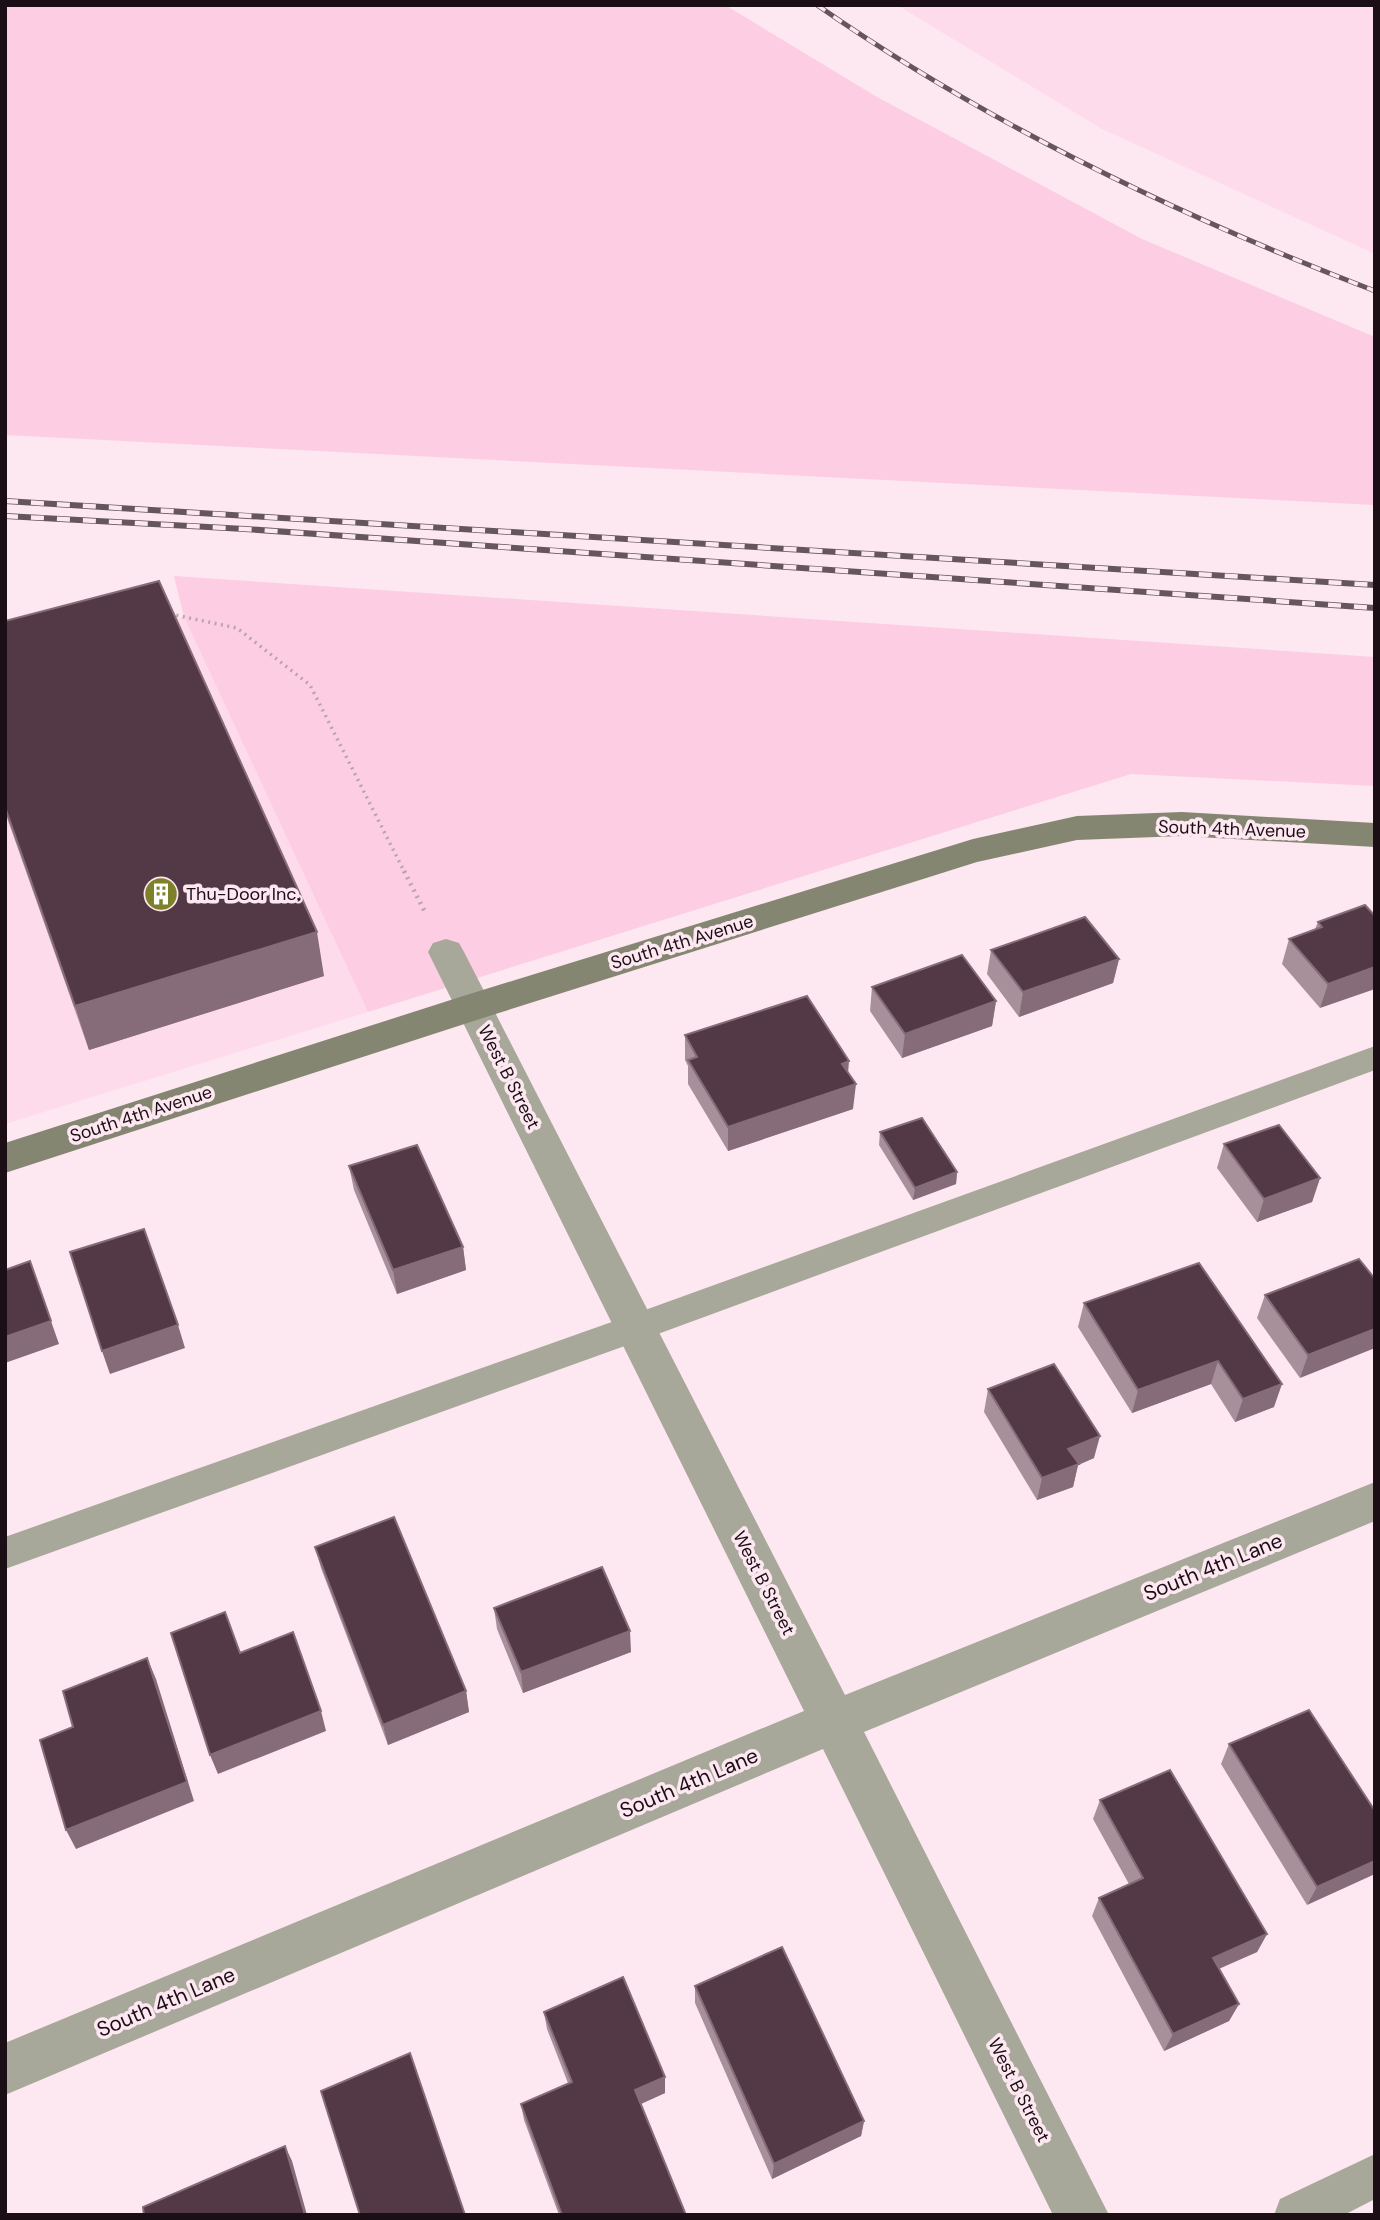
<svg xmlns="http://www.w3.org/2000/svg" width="1380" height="2220" font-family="'DM Sans',sans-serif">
	<rect width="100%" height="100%" fill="#fde7f1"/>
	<path fill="#fedbeb" d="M897 5H1375V254L1102 129Z
		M184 617 368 1012 5 1124V663Z"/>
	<path fill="#fdcde3" d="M5 5H725L877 97 1142 239 1375 337V505L5 435Z
		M174 576 1375 657V786L1131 774 368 1012 184 617Z"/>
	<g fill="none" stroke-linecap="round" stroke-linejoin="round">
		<path stroke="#b8a5ad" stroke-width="3.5" stroke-dasharray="2 4.5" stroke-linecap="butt" d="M170 614 237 628 310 685 405 873"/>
		<path stroke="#b8a5ad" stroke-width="4.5" stroke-dasharray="2 5" stroke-linecap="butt" d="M404 871 426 914"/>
		<path fill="#a7a89a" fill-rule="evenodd" d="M1375 1046V1070L647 1338 5 1569V1537L623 1318Z
			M1375 2154V2199L1344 2215H1274L1280 2199Z"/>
		<path fill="#a7a89a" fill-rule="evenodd" d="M446 939 459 943 464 952 845 1695 1375 1482V1521L864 1732 1109 2215H1053L823 1749 5 2095V2043L804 1711 428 952 433 943Z"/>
		<path fill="#858672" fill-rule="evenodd" d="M1182 812 1375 823V847L1182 836 1077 840 977 862 486 1017 5 1173V1143L460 997 973 839 1077 816Z"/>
		<g stroke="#65565d" stroke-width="5">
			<path id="rail-far1" d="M817 5C988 124 1181 217 1375 291"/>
		</g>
		<g stroke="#65565d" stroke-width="6">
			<path id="rail" d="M5 501 1375 585
				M5 516 245 529 1375 608"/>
		</g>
		<use href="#rail-far1" stroke="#fde7f1" stroke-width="3.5" stroke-dasharray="10" stroke-linecap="butt"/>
		<use href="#rail" stroke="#fde7f1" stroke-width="4.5" stroke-dasharray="13" stroke-linecap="butt"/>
	</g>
	<path fill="#a8909b" d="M5 621 324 976 89 1050 5 812Z
		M1375 916 1320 1008 1282 964 1289 939 1315 929 1318 922Z
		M991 950 1119 959 1113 983 1019 1017 987 974Z
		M872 987 996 1001 992 1026 902 1058 870 1011Z
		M685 1035 848 1072 853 1109 728 1151 688 1084V1066L685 1060Z
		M880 1132 957 1172 956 1184 913 1200 879 1145Z
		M1224 1144 1320 1178 1312 1202 1257 1222 1217 1168Z
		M349 1166 463 1247 466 1270 397 1294 354 1190Z
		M1359 1259 1300 1378 1257 1318 1265 1295Z
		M1199 1263 1274 1407 1235 1422 1211 1384 1132 1413 1078 1327 1084 1303Z
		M988 1389 1094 1458 1078 1465 1073 1487 1037 1500 984 1412Z
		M315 1547 466 1691 469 1712 388 1745 321 1568Z
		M494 1608 631 1652 523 1693 497 1629Z
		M1229 1744 1375 1811 1307 1905 1221 1764Z
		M1100 1800 1267 1934 1257 1952 1219 1969 1239 2004 1229 2021 1164 2051 1092 1916 1099 1898 1129 1884 1093 1819Z
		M695 1986 864 2121 861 2136 772 2179 695 2003Z
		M544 2012 665 2093 641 2104 686 2215H559L524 2120 521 2104 568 2083 547 2029Z"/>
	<path fill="#866c79" d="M317 932 324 976 89 1050 75 1006Z
		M1119 959 1113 983 1019 1017 1023 992Z
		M1375 967V989L1320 1008 1328 984Z
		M996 1001 992 1026 902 1058 905 1034Z
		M849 1061 847 1086 842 1064Z
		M856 1084 853 1109 728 1151V1127Z
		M957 1172 956 1184 913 1200 915 1188Z
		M1320 1178 1312 1202 1257 1222 1264 1199Z
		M463 1247 466 1270 397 1294 393 1270Z
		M30 1261 59 1344 5 1363V1337Z
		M178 1325 185 1348 110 1374 102 1351Z
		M1375 1329V1348L1300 1378 1308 1355Z
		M1218 1361 1211 1384 1132 1413 1138 1390Z
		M1282 1384 1274 1407 1235 1422 1243 1399Z
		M1100 1436 1094 1458 1078 1465 1073 1487 1037 1500 1042 1478 1068 1449Z
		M630 1631 631 1652 523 1693 521 1672Z
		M147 1658 156 1679 194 1801 76 1849 66 1830Z
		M466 1691 469 1712 388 1745 383 1725Z
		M321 1711 326 1731 218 1774 210 1755Z
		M1375 1861V1874L1307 1905 1317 1887Z
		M1267 1934 1257 1952 1204 1975 1213 1958Z
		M1239 2004 1229 2021 1164 2051 1173 2034Z
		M665 2077V2093L636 2106 635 2090Z
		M864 2121 861 2136 772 2179 774 2164Z
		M285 2146 292 2161 307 2215H305Z"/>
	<path fill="#533845" stroke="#866c79" stroke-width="2" d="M159 581 317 932 75 1006 5 807V621Z
		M1365 905 1375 916V967L1328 984 1289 939 1322 927 1318 922Z
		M1085 917 1119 959 1023 992 991 950Z
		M962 955 996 1001 905 1034 872 987Z
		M807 996 849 1061 842 1064 856 1084 728 1127 688 1060 697 1057 685 1035Z
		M922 1118 957 1172 915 1188 880 1132Z
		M1279 1125 1320 1178 1264 1199 1224 1144Z
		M417 1145 463 1247 393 1270 349 1166Z
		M144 1229 178 1325 102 1351 70 1252Z
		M1359 1259 1375 1279V1329L1308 1355 1265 1295Z
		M30 1261 51 1321 5 1337V1270Z
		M1199 1263 1282 1384 1243 1399 1218 1361 1138 1390 1084 1303Z
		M1054 1364 1100 1436 1068 1449 1079 1464 1042 1478 988 1389Z
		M394 1517 466 1691 383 1725 315 1547Z
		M602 1567 630 1631 521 1672 494 1608Z
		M225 1612 240 1653 293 1632 321 1711 210 1755 171 1633Z
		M147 1658 187 1782 66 1830 40 1740 73 1727 63 1691Z
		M1309 1710 1375 1811V1861L1317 1887 1229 1744Z
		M1170 1770 1267 1934 1213 1958 1239 2004 1173 2034 1099 1898 1143 1878 1100 1800Z
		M782 1947 864 2121 774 2164 695 1986Z
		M623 1977 665 2077 635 2090 686 2215H562L521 2104 572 2082 544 2012Z
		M410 2053 465 2215H360L321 2091Z
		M285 2146 305 2215H144L143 2207Z"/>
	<defs>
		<g id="building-disc" transform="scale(1.75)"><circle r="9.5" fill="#7d812a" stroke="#fde7f1"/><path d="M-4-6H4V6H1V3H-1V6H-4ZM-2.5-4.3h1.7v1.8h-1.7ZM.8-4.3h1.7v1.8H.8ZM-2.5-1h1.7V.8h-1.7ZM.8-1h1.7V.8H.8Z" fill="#fff"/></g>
	</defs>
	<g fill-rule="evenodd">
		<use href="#building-disc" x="161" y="894"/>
	</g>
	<g text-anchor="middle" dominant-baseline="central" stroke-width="7" stroke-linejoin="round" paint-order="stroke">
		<g font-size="18" fill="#1b0f15" stroke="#fde7f1">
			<text transform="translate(1232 829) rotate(2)">South 4th Avenue</text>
			<text transform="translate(682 942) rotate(-17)">South 4th Avenue</text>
			<text transform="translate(509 1077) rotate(63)">West B Street</text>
			<text transform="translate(141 1114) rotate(-18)">South 4th Avenue</text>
			<text transform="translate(764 1583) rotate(63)">West B Street</text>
			<text transform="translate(1019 2090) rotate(63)">West B Street</text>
		</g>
		<g font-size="18" fill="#1b0f15" stroke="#fde7f1" text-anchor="start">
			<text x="186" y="894">Thu-Door Inc.</text>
		</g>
		<g font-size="21" fill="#1b0f15" stroke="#fde7f1">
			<text transform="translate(1213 1567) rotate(-22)">South 4th Lane</text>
			<text transform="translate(689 1783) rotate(-23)">South 4th Lane</text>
			<text transform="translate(166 2002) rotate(-23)">South 4th Lane</text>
		</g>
	</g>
	<rect width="1380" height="2220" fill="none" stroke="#1b0f15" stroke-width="14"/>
</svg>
